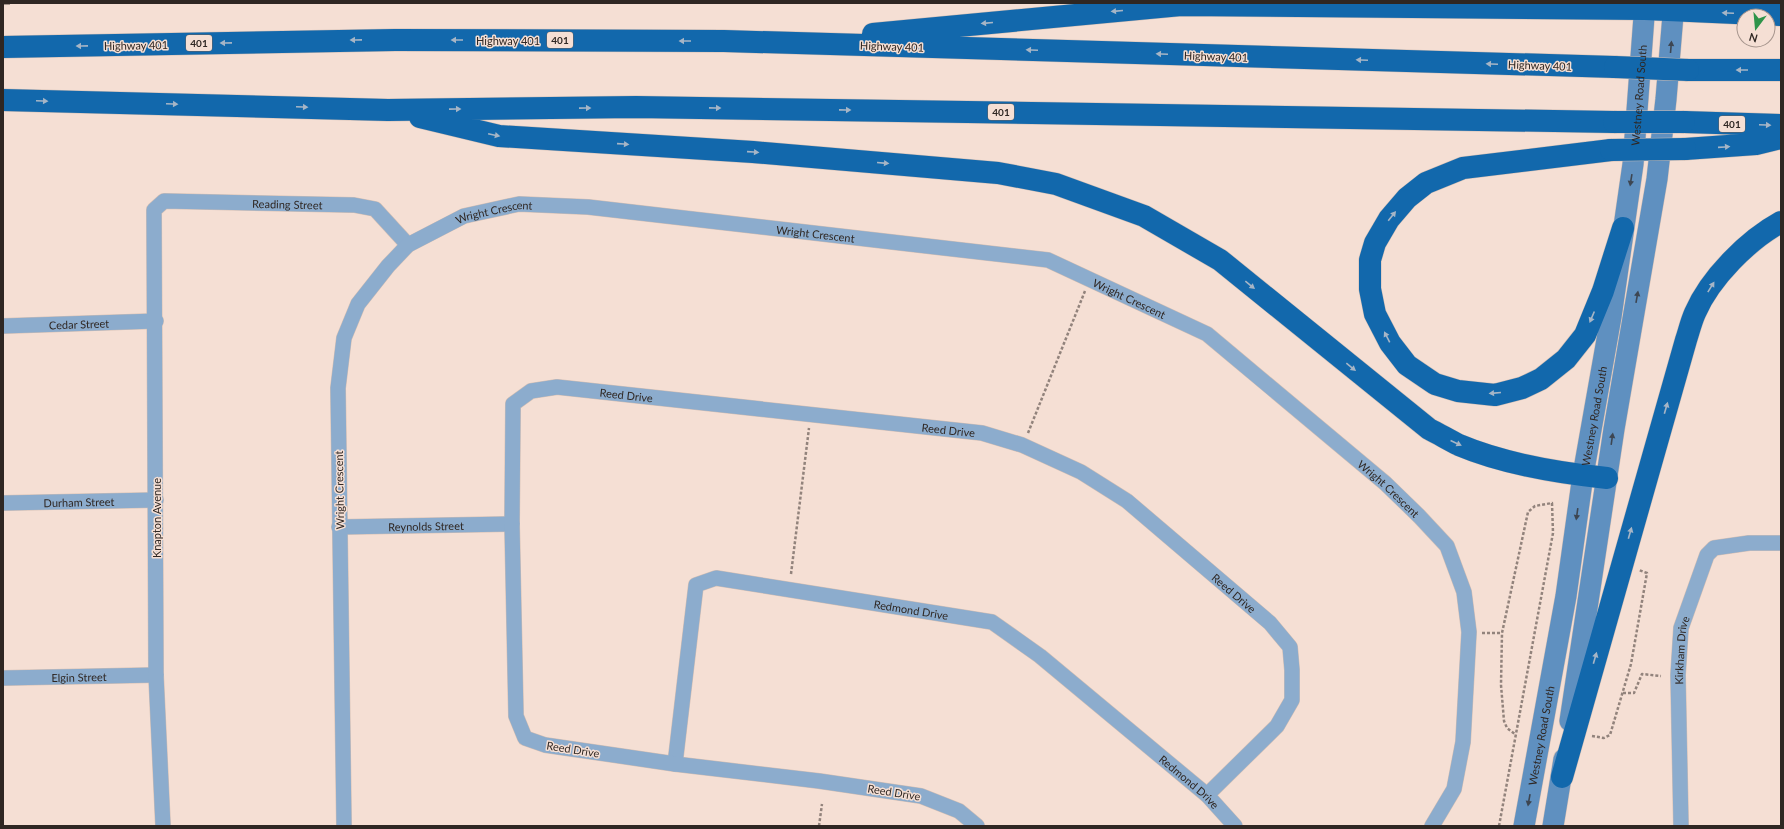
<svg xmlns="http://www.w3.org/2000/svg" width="1784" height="829" font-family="Lato,sans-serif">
	<rect width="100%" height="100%" fill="#f5dfd4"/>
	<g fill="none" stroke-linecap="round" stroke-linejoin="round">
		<g stroke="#d1beb4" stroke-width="16">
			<g id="minor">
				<path id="s1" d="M3 326 156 321"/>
				<path id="s2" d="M3 503 156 500"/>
				<path id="s3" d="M339 527 512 524"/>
				<path id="s4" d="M3 678 156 675"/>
				<path id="s5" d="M675 764 696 585 716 578 992 622 1040 656 1207 795 1235 826"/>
				<path id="s6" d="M163 826 156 675 154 210 164 201 354 205 375 209 408 245"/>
				<path id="s7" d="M344 826 338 388 344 338 358 304 388 266 408 245 464 216 519 204 588 207 1048 260 1207 334 1385 483 1419 516 1447 546 1464 592 1469 632 1463 742 1454 789 1432 826"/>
				<path id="s8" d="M977 826 959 811 921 796 819 781 675 764 545 745 525 738 516 716 512 524 513 404 531 391 557 387 982 433 1022 445 1081 472 1127 501 1270 623 1290 647 1292 670V700L1277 726 1207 795"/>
				<path id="s9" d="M1681 826 1678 675 1681 628 1707 555 1714 548 1749 543H1781"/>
			</g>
		</g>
		<g stroke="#d1beb4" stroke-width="22">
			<g id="secondary">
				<path d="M1570 721 1614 429 1657 179 1666 99 1674 3"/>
				<path id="s10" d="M1524 826 1566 596 1583 475 1611 317 1633 164 1645 3"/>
				<path d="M1553 826 1564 759"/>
			</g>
		</g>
		<g stroke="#d1beb4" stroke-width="23">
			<path id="motorway" d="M873 34 1181 5 1645 9 1781 15
				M3 47 395 40 724 41 1615 67
				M1688 70H1781
				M3 100 388 110 636 107 1614 122
				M420 117 499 136 753 152 998 173 1056 184 1144 216 1220 260 1429 429C1439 434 1449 440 1459 445 1504 464 1559 473 1607 478
				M1684 122 1781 125
				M1685 149 1756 144 1781 138
				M1611 150 1463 168 1426 183 1407 198 1389 219 1375 243 1370 260V289L1375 314 1390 343 1407 365 1435 384 1458 391 1495 395 1522 388 1541 379 1566 359 1585 335 1603 291 1623 228
				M1562 777 1686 340C1689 331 1691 322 1695 313 1710 278 1748 240 1781 222"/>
		</g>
		<path stroke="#92837c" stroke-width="2.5" stroke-dasharray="3 2" stroke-linecap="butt" d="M1028 433 1085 291
			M791 574 809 428
			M1482 633H1502
			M1623 693H1634L1642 674 1661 676
			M1592 736 1604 738 1610 735 1631 664 1647 573 1639 570
			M819 826 822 804
			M1499 826 1553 533 1552 503 1535 506 1528 512 1502 633 1501 685 1504 721 1507 728 1515 734"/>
		<use href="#minor" stroke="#8caccd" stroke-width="15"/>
		<use href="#secondary" stroke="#5f90c0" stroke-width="21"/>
		<use href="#motorway" stroke="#1268ac" stroke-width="22"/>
		<path stroke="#524842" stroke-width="3" stroke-dasharray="7 7" stroke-linecap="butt" d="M3 3H14"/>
		<g stroke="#d1beb4" stroke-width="23" stroke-linecap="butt">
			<path id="motorway-bridge" d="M1615 67 1688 70
				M1614 122H1684
				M1611 150 1685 149"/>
		</g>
		<use href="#motorway-bridge" stroke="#1268ac" stroke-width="22"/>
	</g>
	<defs><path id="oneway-solid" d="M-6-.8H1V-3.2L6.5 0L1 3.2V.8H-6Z"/></defs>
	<g fill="#a6b5c6">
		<use href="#oneway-solid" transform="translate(1117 11) rotate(175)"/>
		<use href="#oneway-solid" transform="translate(1728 13) rotate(-177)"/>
		<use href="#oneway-solid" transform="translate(987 23) rotate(175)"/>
		<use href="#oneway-solid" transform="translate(356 40) rotate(179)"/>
		<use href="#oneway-solid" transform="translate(457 40) rotate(-180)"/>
		<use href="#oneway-solid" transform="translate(685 41) rotate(-180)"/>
		<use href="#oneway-solid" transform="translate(226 43) rotate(179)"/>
		<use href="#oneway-solid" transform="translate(82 46) rotate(179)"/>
		<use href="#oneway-solid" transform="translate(1032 50) rotate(-178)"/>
		<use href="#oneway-solid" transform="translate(1162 54) rotate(-178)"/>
		<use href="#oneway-solid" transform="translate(1362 60) rotate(-178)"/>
		<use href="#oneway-solid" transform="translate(1492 64) rotate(-178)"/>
		<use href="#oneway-solid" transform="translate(1742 70) rotate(-180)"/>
		<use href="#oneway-solid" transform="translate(42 101) rotate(2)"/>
		<use href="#oneway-solid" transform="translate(172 104) rotate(2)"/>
		<use href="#oneway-solid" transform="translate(302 107) rotate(2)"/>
		<use href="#oneway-solid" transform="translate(585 108) rotate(-1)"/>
		<use href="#oneway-solid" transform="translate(715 108) rotate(1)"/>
		<use href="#oneway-solid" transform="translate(455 109) rotate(-1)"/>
		<use href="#oneway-solid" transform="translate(845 110) rotate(1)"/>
		<use href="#oneway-solid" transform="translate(1765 125) rotate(2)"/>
		<use href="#oneway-solid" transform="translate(494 135) rotate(12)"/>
		<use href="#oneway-solid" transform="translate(623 144) rotate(4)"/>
		<use href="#oneway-solid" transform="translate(1724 147) rotate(-4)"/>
		<use href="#oneway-solid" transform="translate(753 152) rotate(4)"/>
		<use href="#oneway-solid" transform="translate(883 163) rotate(5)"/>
		<use href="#oneway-solid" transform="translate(1392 216) rotate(-51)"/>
		<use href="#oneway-solid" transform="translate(1250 285) rotate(39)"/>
		<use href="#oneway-solid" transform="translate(1711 287) rotate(-58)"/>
		<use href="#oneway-solid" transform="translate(1592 317) rotate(113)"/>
		<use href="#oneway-solid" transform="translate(1387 337) rotate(-117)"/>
		<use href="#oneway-solid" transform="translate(1351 367) rotate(39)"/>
		<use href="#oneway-solid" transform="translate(1495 393) rotate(175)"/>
		<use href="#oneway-solid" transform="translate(1666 408) rotate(-74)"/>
		<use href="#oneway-solid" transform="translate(1456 443) rotate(25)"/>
		<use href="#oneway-solid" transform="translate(1630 533) rotate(-74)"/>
		<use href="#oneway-solid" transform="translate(1595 658) rotate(-74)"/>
	</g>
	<g fill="#3d4652">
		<use href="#oneway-solid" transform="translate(1671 47) rotate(-85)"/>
		<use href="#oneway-solid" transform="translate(1631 180) rotate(99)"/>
		<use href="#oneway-solid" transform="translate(1637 297) rotate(-80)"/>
		<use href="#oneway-solid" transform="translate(1612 439) rotate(-82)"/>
		<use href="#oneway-solid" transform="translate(1577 514) rotate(98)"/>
		<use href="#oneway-solid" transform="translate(1529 800) rotate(100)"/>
	</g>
	<g text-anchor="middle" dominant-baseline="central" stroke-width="3" stroke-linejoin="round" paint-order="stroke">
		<g fill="#f5dfd4" stroke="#6a5e58" stroke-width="1">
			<rect x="547" y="32" width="26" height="16" rx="3"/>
			<rect x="186" y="35" width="26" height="16" rx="3"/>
			<rect x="988" y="104" width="26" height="16" rx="3"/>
			<rect x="1719" y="116" width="26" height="16" rx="3"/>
		</g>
		<g font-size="10" font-weight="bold" fill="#2f2723">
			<text x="560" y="40">401</text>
			<text x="199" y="43">401</text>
			<text x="1001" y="112">401</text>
			<text x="1732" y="124">401</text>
		</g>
		<g font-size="11" fill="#2f2723" stroke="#f5dfd4">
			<text x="508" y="40">Highway 401</text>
			<text transform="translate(136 45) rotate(-1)">Highway 401</text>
			<text transform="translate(892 46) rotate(2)">Highway 401</text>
			<text transform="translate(1216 56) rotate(2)">Highway 401</text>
			<text transform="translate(1540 65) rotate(2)">Highway 401</text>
			<text stroke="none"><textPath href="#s10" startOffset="740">Westney Road South</textPath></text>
			<text stroke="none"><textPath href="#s6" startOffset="753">Reading Street</textPath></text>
			<text stroke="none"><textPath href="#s7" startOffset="696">Wright Crescent</textPath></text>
			<text stroke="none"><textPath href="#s7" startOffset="1020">Wright Crescent</textPath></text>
			<text stroke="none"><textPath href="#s7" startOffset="1344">Wright Crescent</textPath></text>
			<text stroke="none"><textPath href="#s1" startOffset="76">Cedar Street</textPath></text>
			<text stroke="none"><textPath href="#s8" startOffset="919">Reed Drive</textPath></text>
			<text stroke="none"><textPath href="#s10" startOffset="416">Westney Road South</textPath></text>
			<text stroke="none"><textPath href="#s8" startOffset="1243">Reed Drive</textPath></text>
			<text stroke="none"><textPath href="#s7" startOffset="1668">Wright Crescent</textPath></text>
			<text transform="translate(339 490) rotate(-91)">Wright Crescent</text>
			<text stroke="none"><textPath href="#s2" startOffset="76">Durham Street</textPath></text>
			<text transform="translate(156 518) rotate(-90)">Knapton Avenue</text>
			<text stroke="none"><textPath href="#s3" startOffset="87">Reynolds Street</textPath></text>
			<text stroke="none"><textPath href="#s8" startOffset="1579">Reed Drive</textPath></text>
			<text stroke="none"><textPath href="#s5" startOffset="399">Redmond Drive</textPath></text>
			<text stroke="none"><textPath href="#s9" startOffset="176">Kirkham Drive</textPath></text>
			<text stroke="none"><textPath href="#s4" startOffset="76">Elgin Street</textPath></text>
			<text stroke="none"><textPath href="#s10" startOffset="92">Westney Road South</textPath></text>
			<text transform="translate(573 749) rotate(9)">Reed Drive</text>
			<text stroke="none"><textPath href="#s5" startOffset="735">Redmond Drive</textPath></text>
			<text transform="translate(894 792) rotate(9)">Reed Drive</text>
		</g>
	</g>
	<rect width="1784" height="829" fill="none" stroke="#2f2723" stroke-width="8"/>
	<g transform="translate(1756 28) rotate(196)"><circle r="19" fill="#f5dfd4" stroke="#a6958d"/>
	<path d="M0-3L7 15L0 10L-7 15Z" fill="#2f944a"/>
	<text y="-6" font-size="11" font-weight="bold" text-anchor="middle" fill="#2f2723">N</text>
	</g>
</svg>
